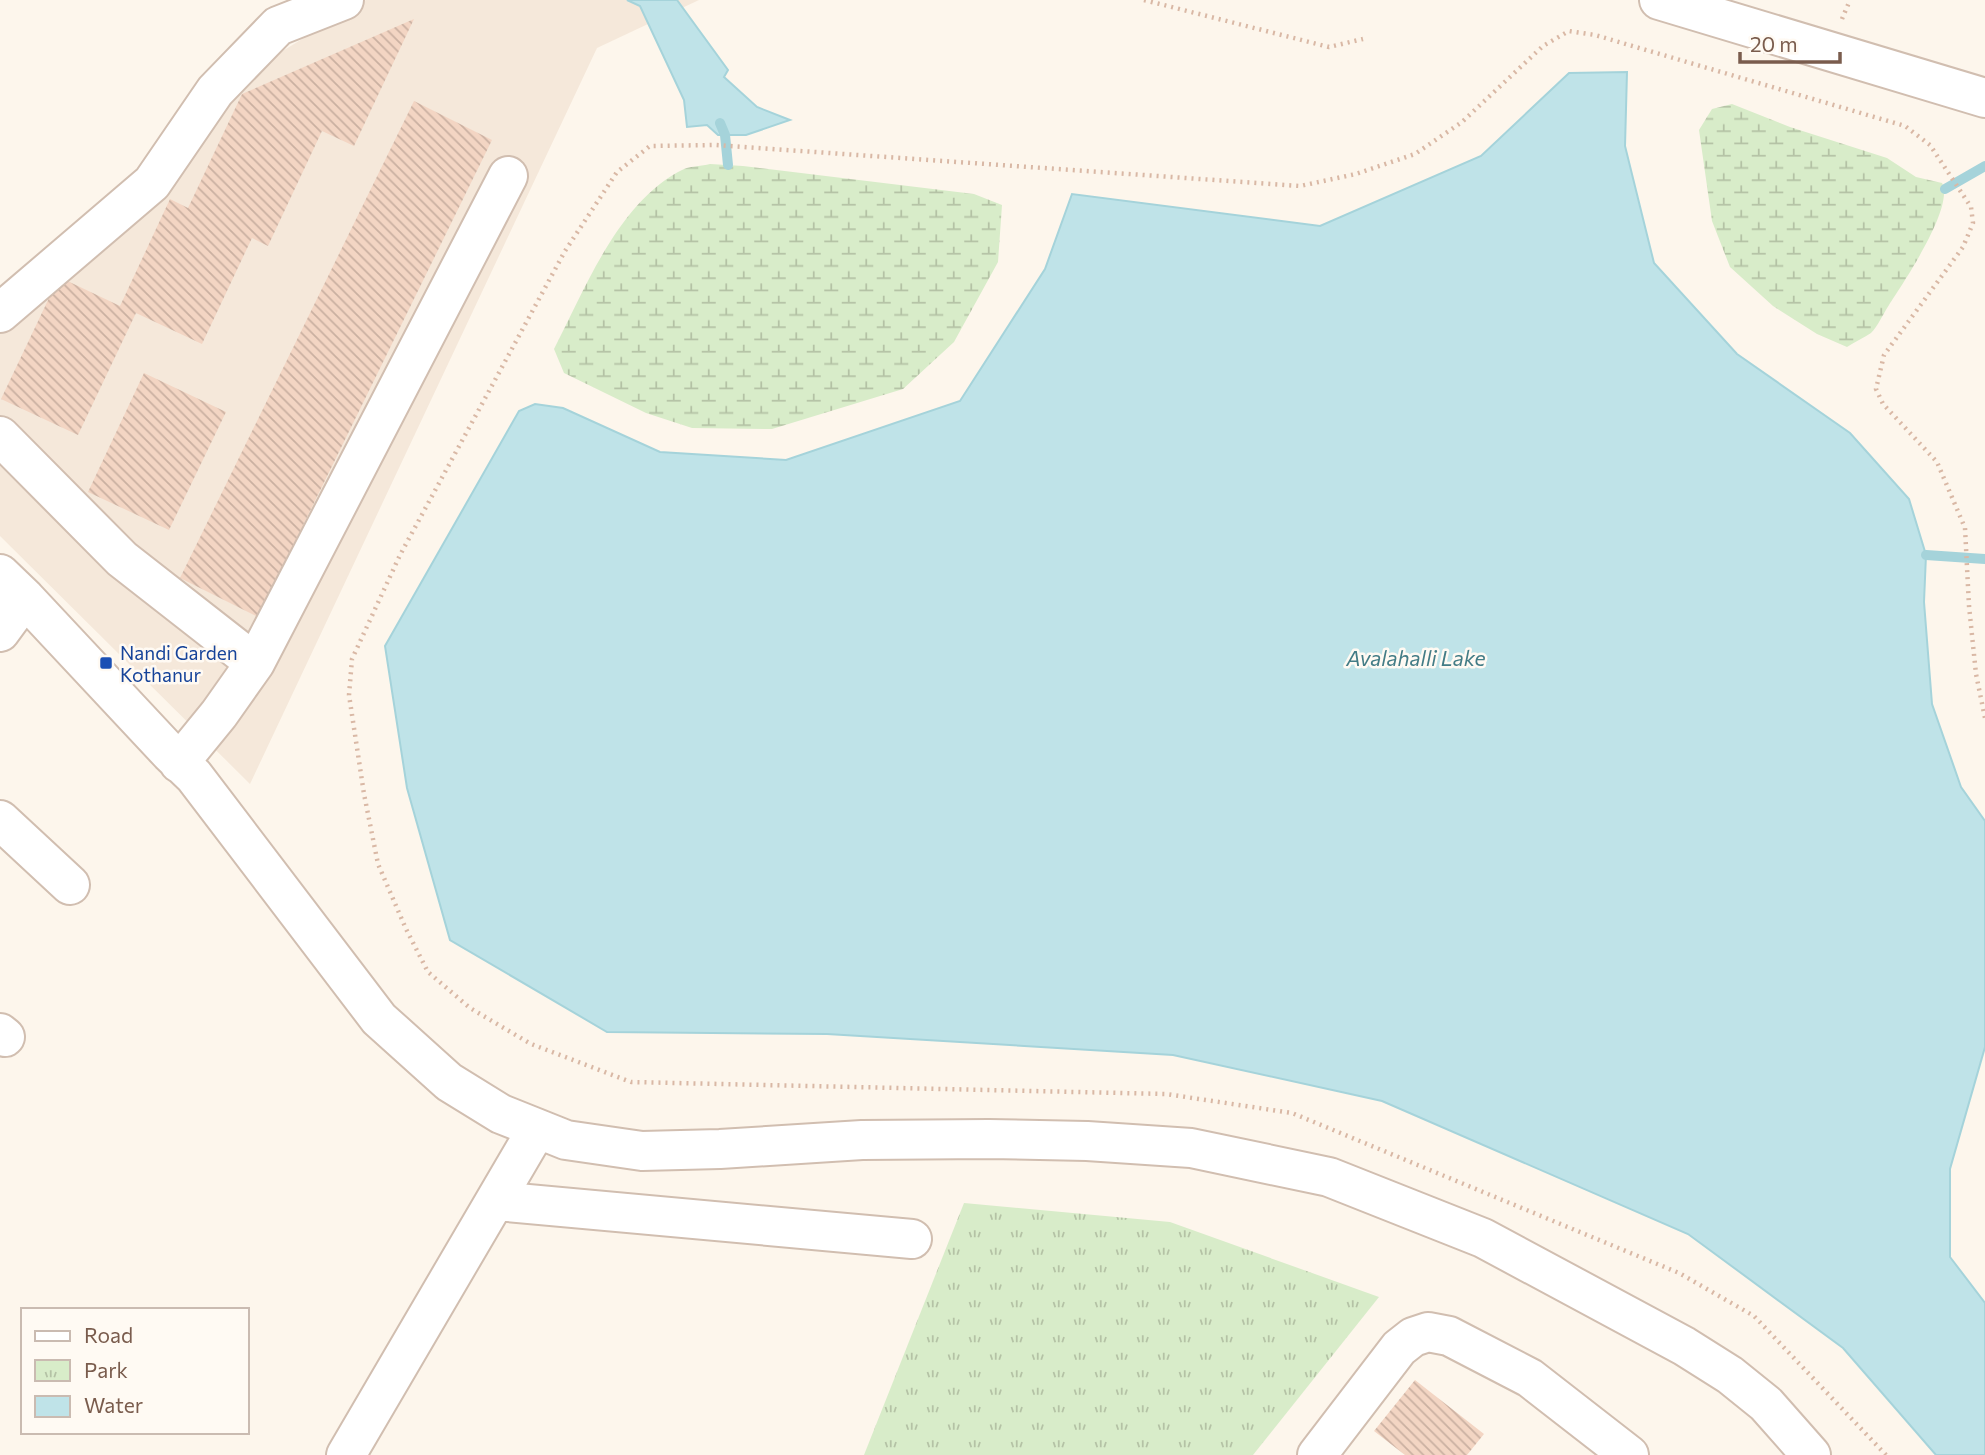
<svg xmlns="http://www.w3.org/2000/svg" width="1985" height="1455" font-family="Commissioner,sans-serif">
	<defs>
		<pattern id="wetland-marsh" width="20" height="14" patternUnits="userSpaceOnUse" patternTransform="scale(1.75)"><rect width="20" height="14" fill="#d8ecc9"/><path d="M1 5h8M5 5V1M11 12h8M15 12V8" fill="none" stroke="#b4c2a5"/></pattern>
		<pattern id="park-tufts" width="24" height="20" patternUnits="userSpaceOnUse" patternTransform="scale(1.75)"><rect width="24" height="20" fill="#d8ecc9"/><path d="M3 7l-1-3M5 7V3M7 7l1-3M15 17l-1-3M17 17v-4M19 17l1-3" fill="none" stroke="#b4c2a5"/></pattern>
		<pattern id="building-back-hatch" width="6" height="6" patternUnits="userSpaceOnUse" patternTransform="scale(1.75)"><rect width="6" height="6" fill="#f3d5c3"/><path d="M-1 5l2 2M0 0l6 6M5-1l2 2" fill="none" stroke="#cab0a1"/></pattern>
	</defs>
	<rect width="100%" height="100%" fill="#fdf6ec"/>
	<path fill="#f5e8da" d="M366 0H699L597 48 250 784 0 536V302L73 265 199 102Z"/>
	<path fill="url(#wetland-marsh)" d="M1732 104 1790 127 1887 158 1916 177 1942 183C1955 207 1903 283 1889 305 1883 314 1878 326 1871 333 1864 338 1854 342 1847 347L1817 334 1773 306 1730 267 1712 221 1699 130 1712 109Z
		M710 164 743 166 974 194 1002 205 998 262 954 342 903 389 772 429 692 428 646 413 564 373 554 349C585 289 619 200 684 169 691 166 702 166 710 164Z"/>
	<path fill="url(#park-tufts)" d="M964 1203 1170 1222 1379 1297 1253 1455H864Z"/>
	<path fill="#bfe3e8" stroke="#a5d3da" stroke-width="2" d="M627 0H677L728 70 724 77 757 107 790 120 746 135H718L707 125 687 127 684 100 640 6Z
		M1627 72 1625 146 1654 263 1737 354 1850 433 1909 499 1926 555 1924 602 1932 704 1961 787 1985 821V1047L1950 1169V1257L1985 1303V1455H1936L1843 1348 1688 1234 1382 1101 1173 1055 827 1034 607 1032 450 940 407 788 385 646 519 411 535 404 563 408 660 452 786 460 960 401 1045 269 1072 194 1320 226 1481 156 1569 73Z"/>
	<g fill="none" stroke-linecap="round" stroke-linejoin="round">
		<path stroke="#a5d3da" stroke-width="10" d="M720 123 725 135 728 165
			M1945 189 1985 166
			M1926 555 1985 559"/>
	</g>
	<path fill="url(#building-back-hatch)" d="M414 19 354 146 322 131 268 246 252 238 202 344 136 313 78 435 1 399 59 277 120 306 170 199 188 208 242 94Z
		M414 101 492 140 258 617 180 578Z
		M144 373 226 412 169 530 88 492Z
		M1415 1380 1484 1434 1467 1455H1405L1374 1431Z"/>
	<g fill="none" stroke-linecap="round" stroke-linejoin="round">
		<g stroke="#d1beb0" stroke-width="42">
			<path id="minor" d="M1659 0 1985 98
				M0 313 152 183 215 91 278 26 344 0
				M0 436 122 559 255 663 219 714 179 763
				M0 574 25 598 170 753 194 776 379 1019 449 1082 501 1114 566 1140 642 1151 720 1149 862 1140 989 1139 1087 1141 1191 1148 1329 1177 1483 1238 1684 1346 1730 1375 1766 1404 1811 1455
				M0 632 25 598
				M255 663 508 176
				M0 820 70 885
				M0 1033 5 1037
				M496 1201 912 1239
				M346 1455 537 1129
				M1317 1455 1399 1348 1413 1337 1428 1332 1449 1336 1530 1378 1629 1455"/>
		</g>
		<path stroke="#d9b8a5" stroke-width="4.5" stroke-dasharray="2 5" stroke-linecap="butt" d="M1144 0 1329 47 1363 39
			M1842 19 1850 0
			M1886 1455 1754 1316 1679 1273 1292 1113 1166 1094 631 1082 531 1044 470 1008 428 972 406 929 378 864 364 794 349 695 352 659 400 555 565 251 617 172 650 146 715 145 1300 186 1356 174 1415 154 1462 122 1543 46 1569 31 1595 35 1905 126 1930 145 1971 207 1973 223 1963 247 1884 355 1876 389 1883 404 1937 462 1965 528 1969 606 1976 674 1985 718"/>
		<use href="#minor" stroke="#fff" stroke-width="38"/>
	</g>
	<rect fill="#1a4fb4" stroke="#fffaf3" stroke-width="2.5" x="99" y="656" width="14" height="14" rx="3.5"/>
	<g text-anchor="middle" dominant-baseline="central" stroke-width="5" stroke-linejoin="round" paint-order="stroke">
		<g font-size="19" fill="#164399" stroke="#fffaf3" text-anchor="start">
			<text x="120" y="652">Nandi Garden<tspan x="120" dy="22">Kothanur</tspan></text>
		</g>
		<g font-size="21" font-style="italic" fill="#437c86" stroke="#fffaf3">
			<text x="1416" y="657">Avalahalli Lake</text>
		</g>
	</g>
	<rect x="21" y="1308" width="228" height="126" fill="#fffaf3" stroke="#cabbb1" stroke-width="2"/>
	<rect x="35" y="1331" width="35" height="10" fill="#ffffff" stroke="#cabbb1" stroke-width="2"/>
	<text x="84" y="1343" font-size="21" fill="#7a5c4d">Road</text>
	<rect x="35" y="1360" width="35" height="21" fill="url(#park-tufts)" stroke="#cabbb1" stroke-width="2"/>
	<text x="84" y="1378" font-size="21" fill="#7a5c4d">Park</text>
	<rect x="35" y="1396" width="35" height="21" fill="#bfe3e8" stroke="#cabbb1" stroke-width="2"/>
	<text x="84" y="1413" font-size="21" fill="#7a5c4d">Water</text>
	<path d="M1740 52v10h100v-10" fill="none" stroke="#7a5c4d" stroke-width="3.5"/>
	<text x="1750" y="52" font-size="21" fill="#7a5c4d" stroke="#fffaf3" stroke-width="5" paint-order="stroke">20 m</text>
</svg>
